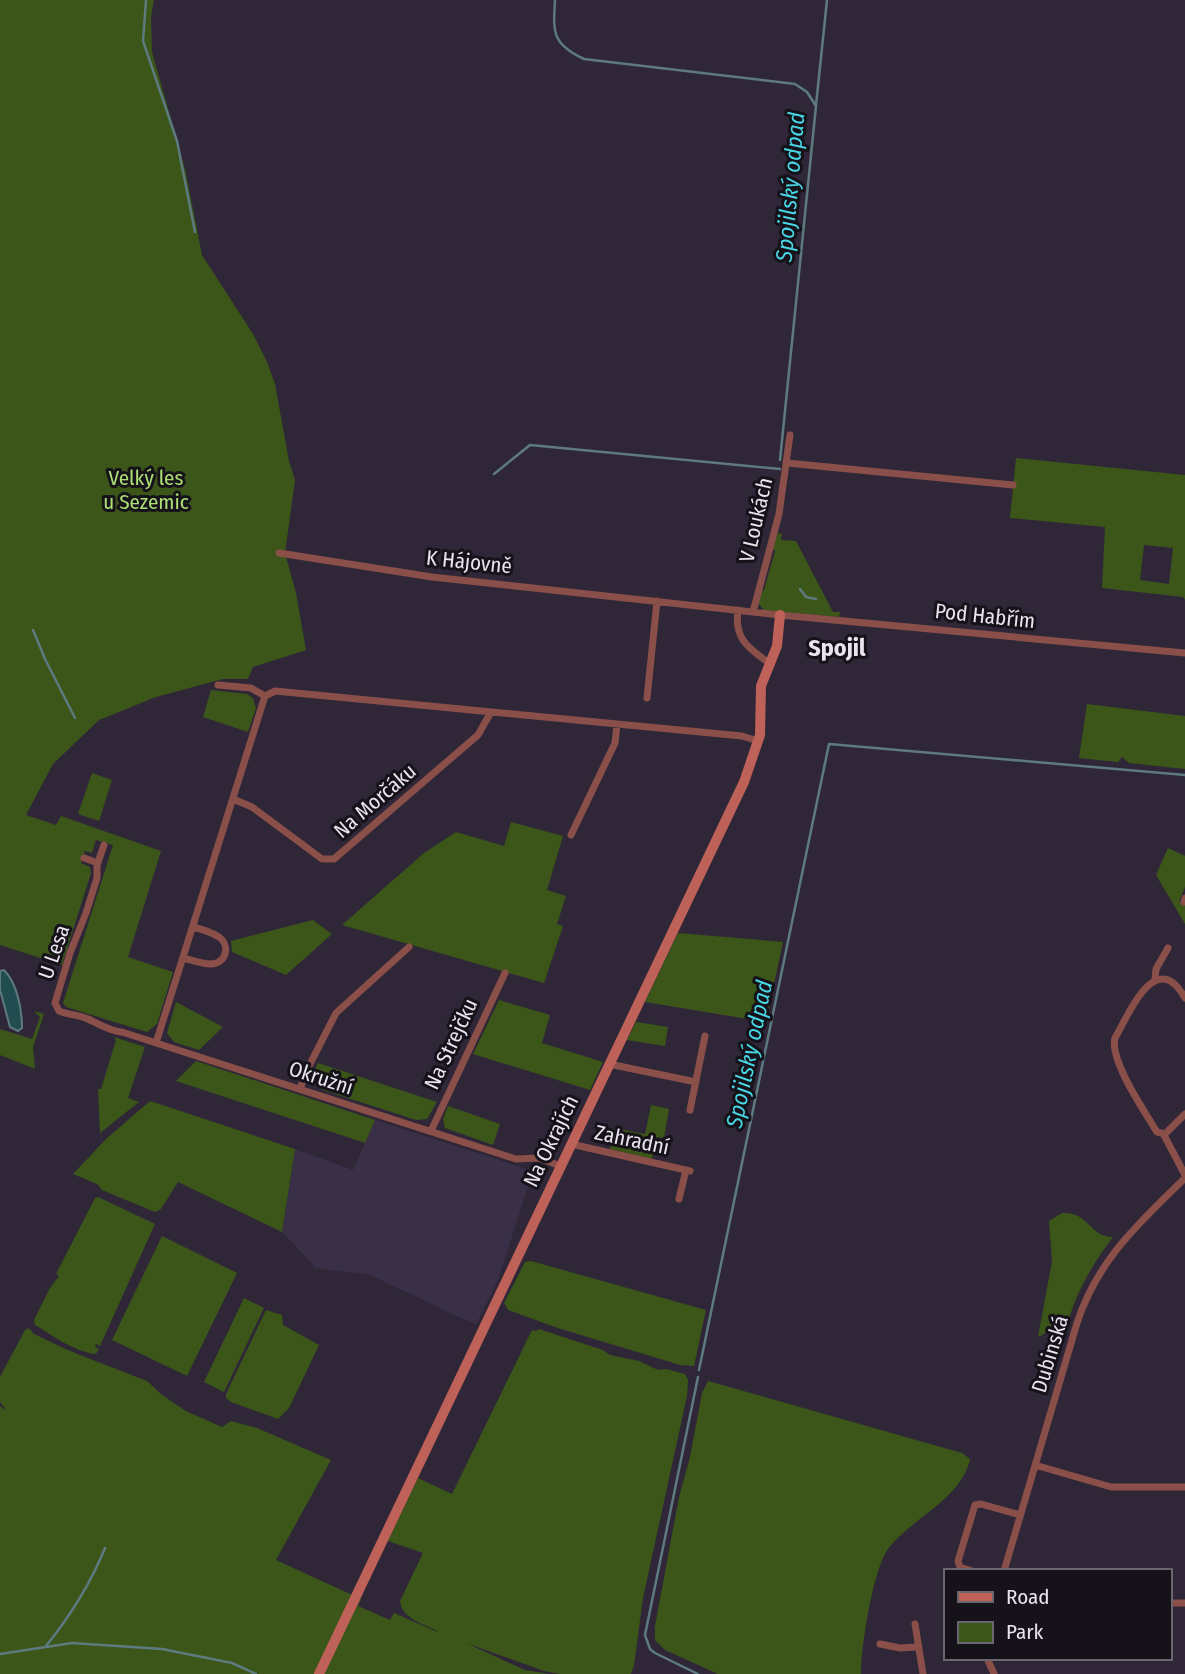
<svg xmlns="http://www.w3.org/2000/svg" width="1185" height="1674" font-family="'Fira Sans Condensed',sans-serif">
	<rect width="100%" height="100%" fill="#2f2738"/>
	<path fill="#392f46" d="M375 1120 533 1171 498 1280 476 1325 370 1275 316 1268 282 1232 295 1149 353 1170Z"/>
	<path fill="#3b5618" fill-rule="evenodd" d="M0 0H154L151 17 152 52 185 169 202 255 253 334 267 362 275 384 289 461 295 480 285 553 296 593 306 650 253 667 248 679H223L156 697 99 720 53 764 26 815 56 825 61 816 161 851 128 957 173 972 157 1024 147 1032 66 1007 63 1003 113 845 96 840 92 853 85 851 81 863 90 867 91 873 62 965 0 945Z
		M1016 458 1185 475V600L1183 597 1102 588 1105 527 1010 518ZM1144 545 1173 548 1169 584 1140 580Z
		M778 533 782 534 781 540 796 541 833 612H840L839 617 764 610 758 603 759 594 764 590 775 551 772 548Z
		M211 690 247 694 253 698 256 708 248 732 203 717Z
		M1087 704 1185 716V769L1129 763 1122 757 1118 762 1079 758Z
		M92 773 112 780 99 821 78 814Z
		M511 822 563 836 547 890 566 896 557 924 563 926 544 983 342 925 424 853 456 832 504 846Z
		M1168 848 1185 856V887L1179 901 1185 904V924L1156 875Z
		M313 920 332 934 286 975 232 952 231 941Z
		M678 933 783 942 766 1022 645 1002Z
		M499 1000 550 1015 542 1043 603 1062 590 1090 473 1054Z
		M176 1002 223 1027 199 1050 174 1042 167 1033Z
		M34 1011 44 1014 33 1047 35 1069 0 1055V1029L32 1039 40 1017Z
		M636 1022 668 1027 665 1046 627 1040Z
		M114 1037 145 1047 128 1098 139 1102 100 1133 98 1089H101L116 1040Z
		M196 1061 375 1120 365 1143 176 1081Z
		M318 1063 437 1102 427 1119 416 1120 323 1090C311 1083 312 1075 318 1063Z
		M150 1101 295 1149 282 1232 178 1182 161 1209 155 1212 102 1190 97 1184 73 1174 107 1138Z
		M651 1105 669 1109 664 1138 657 1137 652 1159 610 1149 614 1128 645 1134Z
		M448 1106 500 1124 493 1145 445 1128 443 1119Z
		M98 1197 155 1224 100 1346 96 1344 95 1347 99 1349 96 1354C75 1352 53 1336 35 1325L34 1320 50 1288 59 1276 56 1274 95 1198Z
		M1062 1213C1089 1211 1089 1237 1113 1237 1093 1263 1077 1291 1068 1322L1038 1337 1052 1261 1049 1221Z
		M162 1236 237 1273 187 1376 112 1340Z
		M531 1261 706 1310 694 1366 680 1365 558 1328 508 1310 504 1303 525 1262Z
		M244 1298 264 1308 224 1392 204 1382Z
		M266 1310 282 1315 283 1325 319 1345 289 1408 278 1419 231 1402 226 1398V1394Z
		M29 1328 34 1334 70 1351 147 1381 162 1395 186 1411 222 1427 231 1421 257 1428 331 1460 276 1560 361 1599 358 1606 390 1620 394 1613 440 1633C428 1624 402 1621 400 1601L423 1553 388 1541 418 1478 452 1494 532 1330 536 1331 539 1329 603 1350 610 1355 639 1361 658 1370 666 1369 685 1374 688 1380 687 1396 643 1598 634 1665 631 1674H559L544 1671 466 1643 525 1670 550 1674H0V1406L7 1411 0 1402V1377L25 1330Z
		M708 1381 962 1453 970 1459C961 1500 911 1518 888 1549 873 1569 861 1648 861 1674H718L665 1650 655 1640V1626L679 1497 690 1457 702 1393Z"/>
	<path fill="#214c50" stroke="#5d7a80" stroke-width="2" d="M4 970C17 983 22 1009 22 1028L18 1031 10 1027 0 990V971Z"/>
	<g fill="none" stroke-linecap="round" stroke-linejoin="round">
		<path stroke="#5d7a80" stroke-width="2.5" d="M146 0 143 41 177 141 195 232
			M555 0C553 33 552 44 584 59L795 84 807 92 816 106 780 460
			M816 105 827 0
			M494 474 530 445 780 469
			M800 589 806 597 816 599
			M33 630 45 659 75 718
			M699 1370 829 744 1185 775
			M698 1377 645 1635 650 1649 655 1653 698 1674
			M46 1646C71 1615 90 1585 105 1548
			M0 1654 72 1643 162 1649 232 1663 256 1674"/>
		<path stroke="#8a4f49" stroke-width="7" d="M787 463 1013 485
			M279 553 432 577 780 615 1185 653
			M738 610C734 639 748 648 769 663
			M753 612 779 514 790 435
			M218 685 251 688 265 696 275 691 742 736 758 741
			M647 698 657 601
			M233 799 252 807 322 859H334L478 735 491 712
			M571 835 615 743 617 724
			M104 845 97 865V878L86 913 70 953 55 1003 59 1011C69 1015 80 1015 88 1019 98 1024 112 1032 122 1032L516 1159 540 1158 560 1166
			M84 858 98 863
			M1184 902 1185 898
			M183 958C192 960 201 964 210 964 226 964 231 946 219 937 211 932 201 929 193 927
			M1155 979 1156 969 1168 948
			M1185 998C1156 946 1129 1014 1115 1038 1109 1060 1145 1112 1157 1132L1165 1134 1185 1114
			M156 1043 265 696
			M609 1064 696 1082
			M300 1089 306 1072 336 1013 409 947
			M690 1110 705 1036
			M431 1131 505 973
			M1164 1135 1185 1175
			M571 1144 690 1171
			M679 1199 686 1170
			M1035 1465 1111 1487H1185
			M972 1571 960 1567 958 1561 975 1505 981 1504 1020 1515
			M1004 1571 1077 1323C1098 1259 1139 1223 1185 1178
			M1169 1603H1185
			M915 1624 923 1674
			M880 1644 900 1648 917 1647
			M987 1658 994 1674"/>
		<path stroke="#be6158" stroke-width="10" d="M319 1674 744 782 760 735 761 686 777 646 780 615"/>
	</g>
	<g text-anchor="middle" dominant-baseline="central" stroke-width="6" stroke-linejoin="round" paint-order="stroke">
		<g font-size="21" fill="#ade073" stroke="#15121a">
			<text x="146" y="478">Velký les<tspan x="146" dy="24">u Sezemic</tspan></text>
		</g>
		<g font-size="21" fill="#e9e4ef" stroke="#15121a">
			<text transform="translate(756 520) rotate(-77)">V Loukách</text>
			<text transform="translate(469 562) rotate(6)">K Hájovně</text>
			<text transform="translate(985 616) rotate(6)">Pod Habřím</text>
			<text transform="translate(375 801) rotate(-41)">Na Morčáku</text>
			<text transform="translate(54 952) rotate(-71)">U Lesa</text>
			<text transform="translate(451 1044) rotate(-65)">Na Strejčku</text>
			<text transform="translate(321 1078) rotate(18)">Okružní</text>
			<text transform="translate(632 1140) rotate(12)">Zahradní</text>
			<text transform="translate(551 1141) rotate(-64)">Na Okrajích</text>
			<text transform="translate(1050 1354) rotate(-73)">Dubinská</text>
		</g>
		<g font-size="23" font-style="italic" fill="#4ad7e5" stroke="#15121a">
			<text transform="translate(790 187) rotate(-85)">Spojilský odpad</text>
			<text transform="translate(749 1054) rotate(-78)">Spojilský odpad</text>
		</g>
		<g font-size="24" font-weight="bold" fill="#e9e4ef" stroke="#15121a">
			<text x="837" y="648">Spojil</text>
		</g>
	</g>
	<rect x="944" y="1569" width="228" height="91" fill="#15121a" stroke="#6a666f" stroke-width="2"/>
	<rect x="958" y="1592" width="35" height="10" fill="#be6158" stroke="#6a666f" stroke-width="2"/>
	<text x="1006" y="1604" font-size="21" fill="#e9e4ef">Road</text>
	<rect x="958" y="1622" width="35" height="21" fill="#3b5618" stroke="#6a666f" stroke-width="2"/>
	<text x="1006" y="1639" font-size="21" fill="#e9e4ef">Park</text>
</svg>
